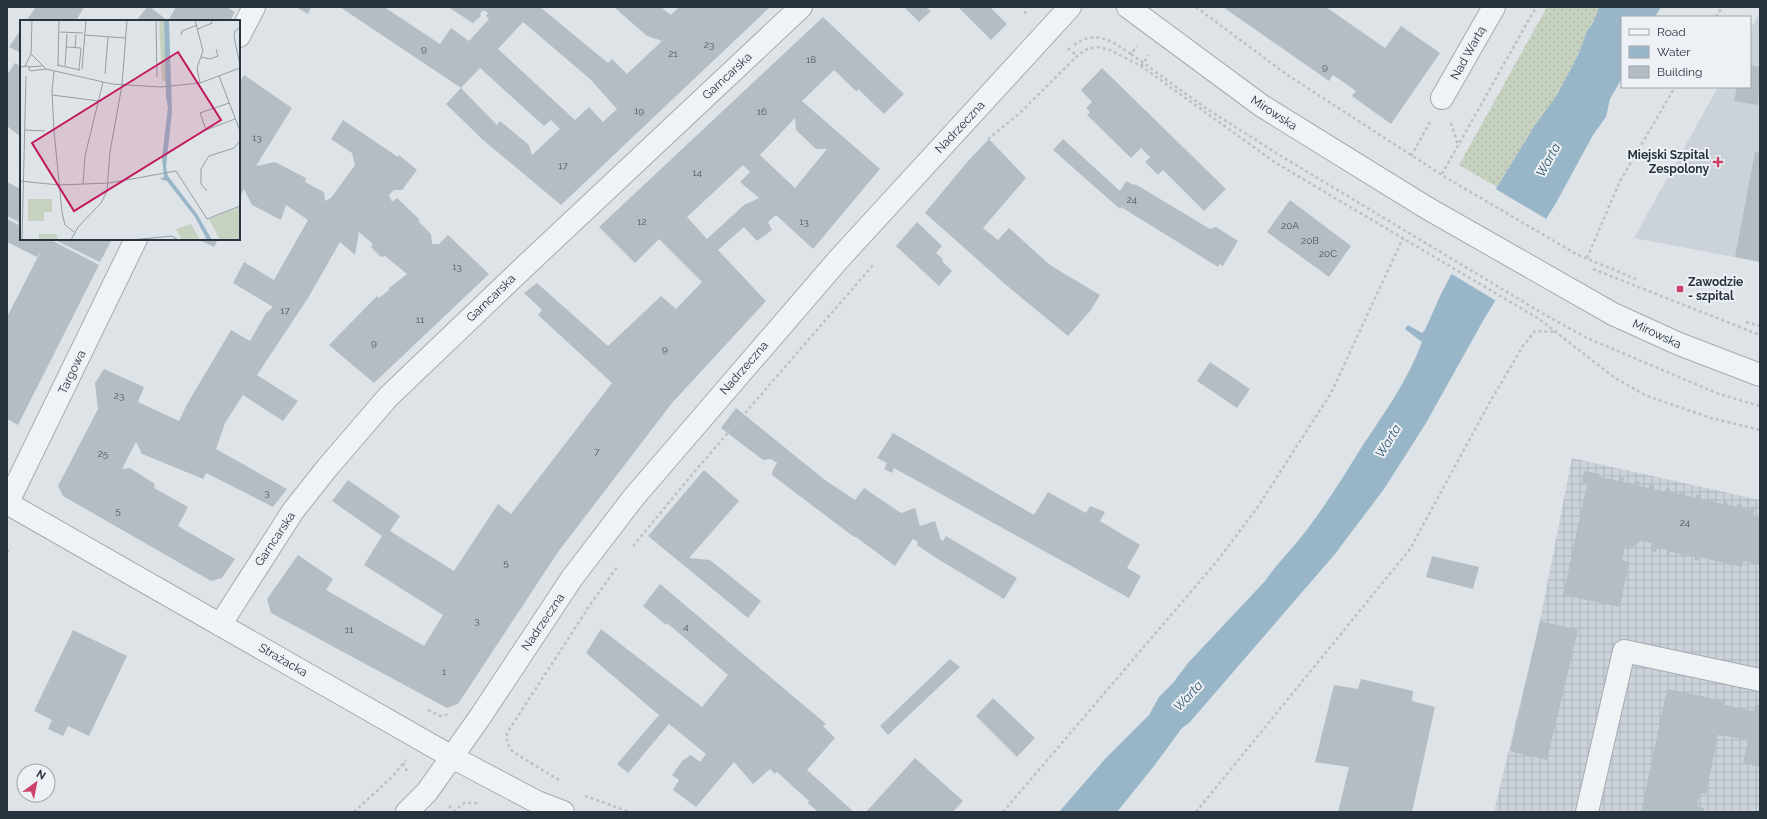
<svg xmlns="http://www.w3.org/2000/svg" width="1767" height="819" font-family="Raleway,sans-serif">
	<defs>
		<pattern id="industrial-grid" width="8" height="8" patternUnits="userSpaceOnUse"><rect width="8" height="8" fill="#ccd2d9"/><path d="M0 4h8M4 0v8" fill="none" stroke="#afb5bb"/></pattern>
		<pattern id="grass-dots" width="8" height="8" patternUnits="userSpaceOnUse"><rect width="8" height="8" fill="#c6d1bf"/><path d="M2 2h.1M6 6h.1" fill="none" stroke="#aab4a5" stroke-width="1.8" stroke-linecap="round"/></pattern>
	</defs>
	<rect width="100%" height="100%" fill="#dee3e7"/>
	<path fill="#ccd2d9" d="M1760 12V262L1634 238 1718 87H1750V30Z"/>
	<path fill="url(#industrial-grid)" d="M1572 458 1760 500V812H1494L1540 621Z"/>
	<path fill="url(#grass-dots)" d="M1547 7H1599L1594 21 1587 31 1578 55 1557 95 1535 125 1497 187 1459 165Z"/>
	<path fill="#98b6c8" d="M1599 7H1661L1655 17H1622V78L1610 99 1606 117 1593 135 1556 203 1484 319 1426 423 1384 489 1335 554 1190 722 1182 728 1154 766 1117 812H1059L1105 759 1149 715 1159 697 1173 683 1188 663 1265 581C1279 561 1297 544 1311 524 1330 499 1346 472 1363 445 1385 412 1408 380 1422 342L1405 329 1408 325 1422 333 1425 330 1440 296 1497 187 1535 125 1557 95 1578 55 1587 31 1594 21Z"/>
	<path fill="#dee3e7" d="M1494 188 1548 220 1498 302 1450 273Z"/>
	<path fill="#b5bdc4" fill-rule="evenodd" d="M36 7H84L76 21H26Z
		M147 7H150L168 21 137 20Z
		M176 7H227L235 12 230 21H168Z
		M296 7H311L308 14Z
		M340 7H384L440 44 451 28 469 41 489 19 486 16 488 13 483 10 480 14 481 16 473 23 448 7H540L608 63 612 59 627 74 662 41 647 36 614 7H661L671 15 679 7H770L561 205 483 140 446 104 461 88ZM523 22 590 79 617 109 603 122 589 107 575 120 498 49ZM480 68 544 126 551 120 560 129 532 155 529 145 500 121 497 125 461 88Z
		M904 7H926L931 11 919 22Z
		M958 7H990L1007 24 991 40Z
		M1223 7H1326L1385 48 1401 26 1440 53 1391 124 1352 96 1356 91 1333 75 1329 81Z
		M823 17 904 94 884 114 858 89 857 92 834 70 802 101 880 169 813 249 776 215 768 222 772 230 757 241 744 227 718 250 766 301 672 403 558 552 458 704 447 708 271 613 267 599 298 555 333 579 326 590 424 646 443 615 364 565 382 536 332 501 348 480 400 516 390 531 454 571 498 504 511 514 612 383 538 315 542 310 524 293 537 283 608 346 661 296 676 309 702 282 659 239 635 263 599 227ZM795 118 796 130 816 149H827L795 188 760 155ZM743 165 750 172 740 182 759 198 744 205 707 239 687 217Z
		M21 29V53L9 47Z
		M15 63 21 67 19 73 21 74V137L7 126V75Z
		M1750 65 1760 67 1758 105 1734 101 1737 87H1750Z
		M1102 68 1226 189 1204 211 1163 170 1158 175 1145 162 1150 157 1141 148 1131 158 1087 115 1090 112 1086 108 1092 102 1081 90Z
		M244 75 292 108 256 166 275 162 306 178 305 182 324 192 325 201 331 198 355 165 352 153 331 139 343 120 398 157 399 155 417 170 402 190H394L389 195 392 202 397 198 419 219V222L431 234 432 244H439L448 235 489 274 374 383 329 345 377 296 379 298 389 290V288L407 274 385 256 381 257 371 247 373 244 359 232 355 255 340 242 308 298 257 375 298 401 283 421 243 395 225 423 216 449 287 489 273 507 206 473 203 479 142 454 136 442 122 469 130 468 155 484 154 488 188 507 178 526 235 559 222 578 211 581 63 496 58 486 98 409 95 383 104 369 144 387 138 402 179 421 186 406 231 330 250 341 266 313 273 307 233 283 244 262 274 280 308 220 286 205 281 220 252 205 244 189 239 199V83Z
		M989 139 1026 178 983 228 998 240 1009 228 1050 265 1100 295 1091 310 1068 336 1006 285 925 213 968 161Z
		M1063 139 1120 191 1126 181 1134 185 1135 184 1210 229 1216 227 1238 241 1223 266 1220 264 1218 267 1121 207 1120 209 1053 150Z
		M1755 152 1760 153V262L1735 257Z
		M7 182 21 189V223L7 216Z
		M1290 200 1351 246 1329 277 1267 232Z
		M7 219 21 226V239H49L99 265 18 425 7 419V317L42 249 37 257 7 242Z
		M917 222 942 246 936 253 943 259 942 261 952 271 939 286 896 246Z
		M53 239H112L100 262Z
		M198 239H218L214 247Z
		M1210 362 1250 389 1237 408 1197 381Z
		M736 408 825 480 855 500 864 488 901 513 915 508 920 526 935 521 941 540 943 541 946 536 1017 578 1004 599 933 556 917 545 918 542 913 539 895 566 856 537H854L772 475V472L777 463 771 459 763 460 721 428Z
		M893 433 1034 515 1048 492 1086 513 1090 506 1105 512 1100 521 1140 545 1127 568 1141 576 1129 598 894 468 892 473 884 469 887 463 877 458Z
		M704 470 739 501 689 558 710 560 761 601 748 618 648 536Z
		M1584 471 1600 474V477L1619 481 1620 477 1624 478 1623 482 1634 484 1635 481 1640 482 1639 486 1649 488 1650 484 1654 485V489L1665 492 1666 488H1670L1669 492 1680 494V491L1685 492 1684 495 1696 498V494L1700 495V499L1710 501 1711 498 1714 499V502L1724 504V501L1728 502 1727 505 1737 507V504L1742 505V508L1750 510 1751 506 1755 507 1753 516 1760 518V565L1743 561 1742 567 1699 557 1698 561 1694 560 1695 557 1685 555 1684 558 1680 556 1681 554 1670 552 1669 555H1666L1667 550 1657 548 1656 552 1651 551 1652 543 1641 541 1631 548 1625 546 1622 560 1629 562 1620 607 1563 595 1587 484 1582 483Z
		M1432 556 1479 567 1473 589 1426 577Z
		M660 584 826 724 823 726 835 738 807 770 854 812H818L808 803 809 801 777 772 775 774 770 769 753 784 734 762 696 807 673 790 679 780 672 775 683 760 691 755 700 762 706 754 669 724 628 773 617 764 659 715 586 653 601 629 702 707 728 675 667 623 666 625 643 606Z
		M1540 621 1578 630 1547 760 1510 751Z
		M73 630 127 656 89 736 68 726 63 736 48 729 52 720 34 711Z
		M950 659 960 667 888 735 880 726Z
		M1361 679 1413 691 1412 701 1435 707 1412 812H1338L1349 767 1315 762 1334 685 1358 689Z
		M1667 689 1725 701 1724 705 1754 711 1755 704 1760 705V767L1743 763 1748 740 1718 735 1706 794 1700 793 1697 806 1704 808V812H1641Z
		M993 698 1035 738 1017 757 976 716Z
		M915 758 963 801 953 812H866Z"/>
	<g fill="none" stroke-linecap="round" stroke-linejoin="round">
		<g stroke="#a3abb1" stroke-width="24">
			<path id="minor" d="M1128 7 1262 106 1427 208 1613 314 1679 344 1760 375
				M239 36 254 7
				M1442 98 1494 7
				M7 503 452 757 537 802 563 812
				M7 504 136 239
				M220 625 293 511 327 468 388 397 523 268 801 7
				M407 812 427 792 480 717 572 578 634 497 838 260 1070 7
				M1587 812 1624 651 1760 680"/>
		</g>
		<path stroke="#bcc1c6" stroke-width="2.5" stroke-dasharray="3 3" stroke-linecap="butt" d="M1196 7 1286 74 1445 177 1576 254 1636 279
			M1025 14 1026 7
			M1716 17 1722 7
			M1074 45C1096 29 1111 41 1131 54L1137 46
			M1068 48 1077 56
			M1131 54 1204 107 1281 156 1542 313 1587 338 1719 394 1760 406
			M1141 66 1149 55
			M1451 123 1458 145
			M988 139 1020 113 1077 56 1087 49 1099 47 1110 50 1141 66 1276 163 1539 319 1615 378 1647 396 1711 418 1760 430
			M1411 156 1430 122
			M1442 174 1536 7
			M1587 258 1620 181 1675 87
			M1593 269 1760 335
			M1746 322 1760 326
			M633 546 695 471 874 264
			M7 552 11 547
			M428 710 441 716 449 714
			M403 763 408 773
			M559 780 513 752 507 743V733L590 605 617 567
			M585 796 630 812
			M449 806 455 811 464 803H479
			M354 812 393 776 406 760
			M1003 812 1218 560 1257 508 1331 393 1403 238
			M1196 812 1410 549 1491 400 1523 346 1535 331 1557 332"/>
		<use href="#minor" stroke="#f0f3f6" stroke-width="22"/>
	</g>
	<g fill="#cd426a" stroke="#edf1f5" stroke-width="1.5">
		<path d="M1716 156h4v4h4v4h-4v4h-4v-4h-4v-4h4z"/>
		<rect x="1676" y="285" width="8" height="8" rx="2"/>
	</g>
	<g text-anchor="middle" dominant-baseline="central" stroke-width="4" stroke-linejoin="round" paint-order="stroke">
		<g font-size="10" fill="#4a5660">
			<text x="709" y="44">23</text>
			<text x="424" y="48">9</text>
			<text x="673" y="53">21</text>
			<text x="811" y="59">18</text>
			<text x="1325" y="66">9</text>
			<text x="639" y="110">19</text>
			<text x="762" y="111">16</text>
			<text x="257" y="137">13</text>
			<text x="563" y="165">17</text>
			<text x="697" y="172">14</text>
			<text x="1132" y="199">24</text>
			<text x="642" y="221">12</text>
			<text x="804" y="221">13</text>
			<text x="1290" y="225">20A</text>
			<text x="1310" y="240">20B</text>
			<text x="1328" y="253">20C</text>
			<text x="457" y="266">13</text>
			<text x="285" y="310">17</text>
			<text x="420" y="319">11</text>
			<text x="374" y="342">9</text>
			<text x="665" y="348">9</text>
			<text x="119" y="395">23</text>
			<text x="597" y="451">7</text>
			<text x="103" y="453">25</text>
			<text x="267" y="492">3</text>
			<text x="118" y="510">5</text>
			<text x="1685" y="522">24</text>
			<text x="506" y="562">5</text>
			<text x="477" y="620">3</text>
			<text x="686" y="626">4</text>
			<text x="349" y="629">11</text>
			<text x="444" y="671">1</text>
		</g>
		<g font-size="12" fill="#27333e" stroke="#edf1f5">
			<text transform="translate(1468 53) rotate(-61)">Nad Wartą</text>
			<text transform="translate(727 76) rotate(-43)">Garncarska</text>
			<text transform="translate(1274 113) rotate(33)">Mirowska</text>
			<text transform="translate(960 127) rotate(-47)">Nadrzeczna</text>
			<text transform="translate(491 298) rotate(-44)">Garncarska</text>
			<text transform="translate(1657 334) rotate(25)">Mirowska</text>
			<text transform="translate(744 368) rotate(-49)">Nadrzeczna</text>
			<text transform="translate(72 372) rotate(-64)">Targowa</text>
			<text transform="translate(275 539) rotate(-56)">Garncarska</text>
			<text transform="translate(543 622) rotate(-56)">Nadrzeczna</text>
			<text transform="translate(283 660) rotate(30)">Strażacka</text>
		</g>
		<g font-size="12" font-weight="bold" fill="#27333e" stroke="#edf1f5" text-anchor="end">
			<text x="1709" y="155">Miejski Szpital<tspan x="1709" dy="14">Zespolony</tspan></text>
			<text x="1688" y="282" text-anchor="start">Zawodzie<tspan x="1688" dy="14">- szpital</tspan></text>
		</g>
		<g font-size="13" font-style="italic" fill="#315772" stroke="#edf1f5">
			<text transform="translate(1548 160) rotate(-61)">Warta</text>
			<text transform="translate(1388 441) rotate(-58)">Warta</text>
			<text transform="translate(1188 696) rotate(-47)">Warta</text>
		</g>
	</g>
	<g transform="translate(20 20)">
		<rect width="220" height="220" fill="#dee3e7"/>
		<path d="M139 0H144L146 61H142ZM220 187V220H200L189 199ZM171 204 175 211 180 220H162L156 209ZM19 214H36L38 219 19 220Z" fill="#c6d1bf"/>
		<path d="M8 179H32V192H24V201H8Z" fill="#c6d1bf"/>
		<path d="M144 0H149L152 92 146 147 148 156 177 194 192 220H187L175 197 147 161 140 159 144 157 142 138 148 87 146 78Z" fill="#98b6c8"/>
		<path fill="none" stroke="#959da3" stroke-width="1" d="M136 0 137 57M175 0 183 31 177 48 180 63M220 7 215 11 214 17 220 45M178 9 192 3 191 0M40 12 63 13M64 15 105 18M161 15 162 11 177 5M46 27 61 28 59 50M55 28 56 15M11 34 26 49M181 37 190 39 198 36 196 29M37 45 60 50M38 45 39 0M5 46 11 34 12 0M45 46 47 14M0 47 8 46 10 51M9 47 22 46M62 49 66 0M10 51 26 49 92 64 141 67 180 63 220 48M34 51 32 71 34 111 42 192 45 205 54 212M85 54 88 17M199 56 220 111M32 75 79 81M209 83 180 93 186 110 215 99M5 110 25 111M0 161 39 165 89 163 156 151 187 199 220 186M63 164 65 136 83 62M187 171 181 164V149L185 142 189 136 214 128 220 121M2 220 6 56M51 220 58 207 81 183 87 171 90 132 102 65 107 0M111 220 152 216 158 220"/>
		<path fill="#c2185b" fill-opacity="0.15" stroke="#c2185b" stroke-width="2" d="M158 32 201 100 54 191 12 123Z"/>
		<rect width="220" height="220" fill="none" stroke="#27333e" stroke-width="2"/>
	</g>
	<rect width="1767" height="819" fill="none" stroke="#27333e" stroke-width="16"/>
	<rect x="1621" y="16" width="130" height="72" fill="#edf1f5" stroke="#9ea5ac"/>
	<rect x="1629" y="29" width="20" height="6" fill="#f0f3f6" stroke="#9ea5ac"/>
	<text x="1657" y="36" font-size="12" fill="#27333e">Road</text>
	<rect x="1629" y="46" width="20" height="12" fill="#98b6c8" stroke="#9ea5ac"/>
	<text x="1657" y="56" font-size="12" fill="#27333e">Water</text>
	<rect x="1629" y="66" width="20" height="12" fill="#b5bdc4" stroke="#9ea5ac"/>
	<text x="1657" y="76" font-size="12" fill="#27333e">Building</text>
	<g transform="translate(36 783) rotate(32)"><circle r="19" fill="#edf1f5" stroke="#9ea5ac"/>
	<path d="M0-3L7 15L0 10L-7 15Z" fill="#cd426a"/>
	<text y="-6" font-size="11" font-weight="bold" text-anchor="middle" fill="#27333e">N</text>
	</g>
</svg>
